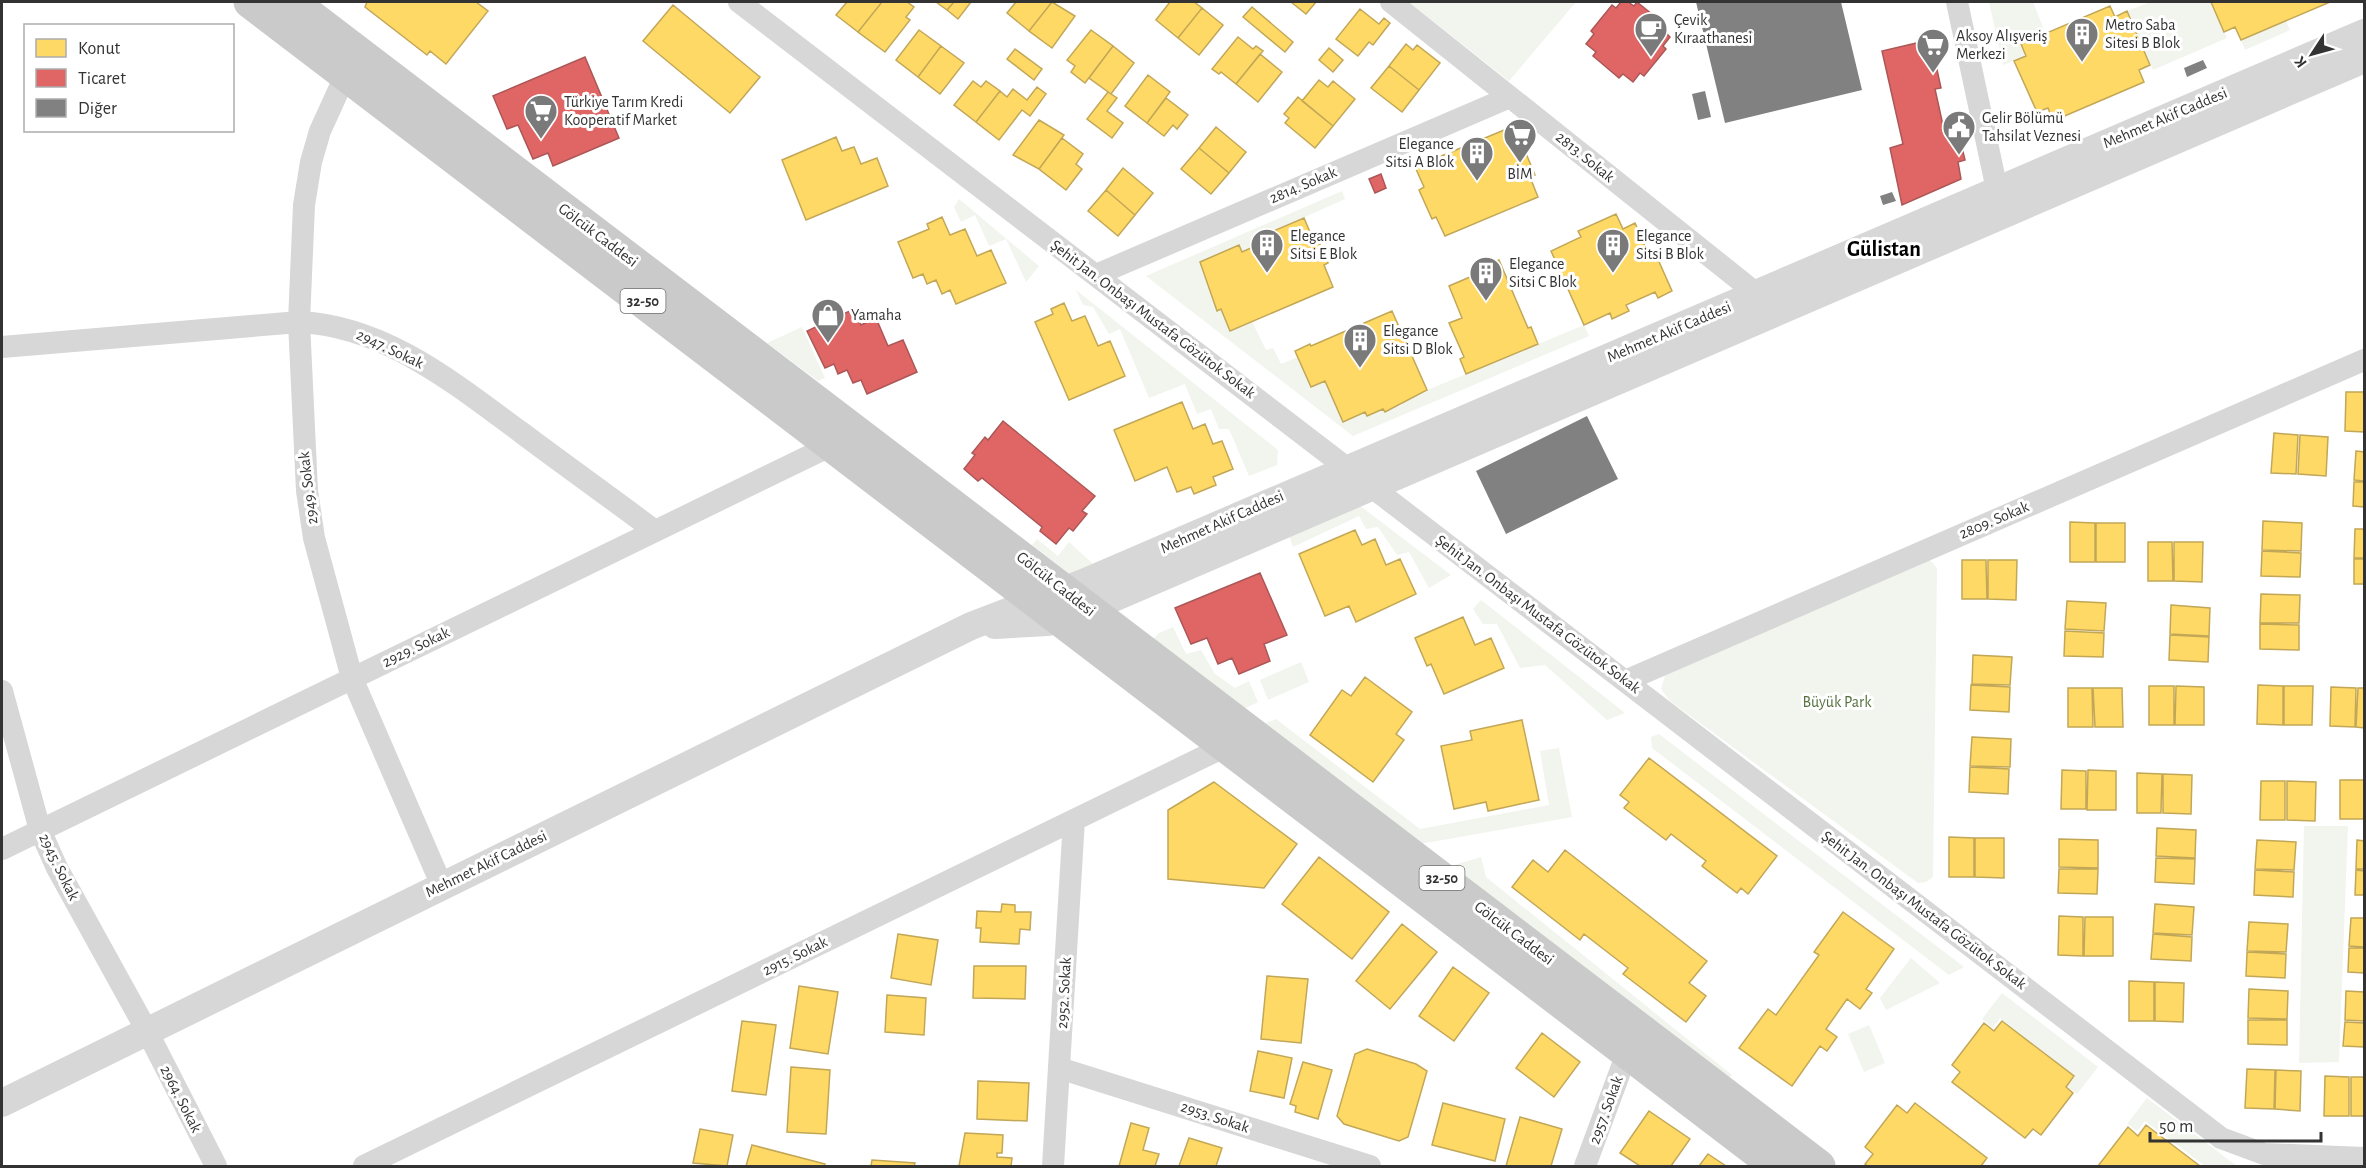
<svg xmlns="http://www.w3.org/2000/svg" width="2366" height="1168" font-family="'Alegreya Sans',sans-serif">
	<rect width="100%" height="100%" fill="#fff"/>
	<path fill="#f1f5ed" d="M1409 2H1576L1509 81Z
		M1989 2H2033L2044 30 2012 43 2014 47 2021 44 2026 56 2003 65Z
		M2151 2H2211L2227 38 2153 70 2127 11Z
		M2286 21 2290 30 2245 50 2241 40Z
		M1342 191 1345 199 1265 235 1267 241 1242 252 1239 245 1200 262 1217 310 1221 309 1230 331 1252 322 1266 350 1273 348 1281 364 1298 357 1311 387 1325 381 1343 422 1365 412 1383 409 1385 412 1402 405 1401 401 1584 325 1589 336 1353 436 1146 276Z
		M959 199 1039 266 1026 282 1006 239 989 246 975 215 961 222 954 207Z
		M1076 290 1278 450 1277 465 1249 476 1229 429H1219L1211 409 1197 414 1185 384 1149 398 1120 329 1109 334 1093 307 1083 305Z
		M802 327 825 378 818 381 767 343Z
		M1359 505 1451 575 1429 588 1409 552 1397 555 1378 527 1366 529 1359 516 1293 547 1289 535Z
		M1037 539 1058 556 1069 542 1093 564 1070 574 1032 545Z
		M1920 557 1931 561 1937 568 1933 877 1926 882 1918 883 1670 701 1661 689 1666 673Z
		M1481 600 1625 713 1607 720 1545 665 1520 668 1497 624H1483L1473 609Z
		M1173 627 1186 654 1201 650 1215 674 1235 688 1249 681 1258 702 1240 711 1149 643 1159 633Z
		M1301 662 1309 682 1268 700 1260 680Z
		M1276 719 1420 829 1549 805 1540 751 1559 748 1572 817 1414 845 1256 727Z
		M1659 734 1964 967 1949 975 1652 748 1651 737Z
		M2304 826H2348L2339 1062 2299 1063Z
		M1481 857 1486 877 1732 1075 1723 1085 1444 868Z
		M1911 958 1940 983 1886 1010 1880 998Z
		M2002 993 2098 1067 2077 1094 2067 1087 2075 1076 2000 1018 1993 1028 1982 1019Z
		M1869 1025 1885 1063 1864 1072 1848 1034Z
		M2147 1098 2237 1166H2205L2145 1121 2137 1131 2127 1124Z"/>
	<path fill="#ffd966" stroke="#c2a757" stroke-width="1.5" d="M367 2H476L488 11 446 64 430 51 427 55 365 7Z
		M847 2H882L858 32 836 15Z
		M882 2H907L914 7 906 17 910 20 885 52 858 32Z
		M936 2H954L947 10Z
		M954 2H971L958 19 947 10Z
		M1016 2H1052L1029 31 1007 13Z
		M1052 2 1075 16 1052 48 1029 31Z
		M1170 2H1194L1202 8 1178 38 1156 20Z
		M1291 2H1316L1306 14Z
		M2211 2H2330L2241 40 2235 27 2224 32Z
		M673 5 760 77 730 113 643 41Z
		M2110 6 2115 17 2127 11 2150 65 2139 70 2144 82 2053 121 2048 108 2037 112 2014 61 2026 56 2021 44Z
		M1252 7 1293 42 1285 52 1243 17Z
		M1202 8 1223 25 1199 55 1178 38Z
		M1360 9 1379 24 1384 18 1390 23 1373 45 1369 42 1358 56 1336 39Z
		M919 30 941 46 918 77 896 60Z
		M1091 30 1113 46 1085 83 1071 72 1075 66 1067 60Z
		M1238 37 1253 49 1256 46 1263 51 1236 84 1221 72 1219 74 1212 69Z
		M1406 44 1413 50 1417 45 1440 63 1419 90 1389 66Z
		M941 46 964 63 940 94 918 77Z
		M1113 46 1134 63 1111 94 1089 78Z
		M1329 48 1343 60 1333 72 1319 60Z
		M1015 49 1042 69 1034 80 1007 59Z
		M1260 54 1282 72 1258 102 1236 84Z
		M1389 66 1419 90 1402 112 1371 88Z
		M1148 75 1170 92 1147 123 1125 106Z
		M1319 80 1328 87 1333 81 1355 99 1333 126 1302 101Z
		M973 81 981 87 986 81 1000 91 976 122 954 105Z
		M1037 87 1046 94 1030 116 1022 110 999 140 976 122 1000 91 1007 97 1013 89 1027 100Z
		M1108 92 1117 98 1107 111 1123 123 1112 138 1087 119Z
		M1298 97 1333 126 1315 148 1285 123 1289 118 1284 114Z
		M1166 98 1188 115 1177 129 1173 125 1164 136 1147 123Z
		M1039 120 1064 135 1039 169 1013 155Z
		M1216 127 1246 152 1229 173 1199 148Z
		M1509 128 1517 148 1523 146 1535 175 1530 177 1538 197 1445 236 1436 217 1432 219 1419 190 1424 187 1415 167Z
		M836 137 842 151 854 147 861 164 877 158 888 186 806 220 782 160Z
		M1062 138 1083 154 1076 164 1082 169 1066 190 1039 169Z
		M1199 148 1229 173 1211 194 1181 169Z
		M1123 168 1153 193 1135 215 1106 190Z
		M1106 190 1135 215 1118 236 1088 211Z
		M1616 214 1623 229 1635 223 1650 258 1656 255 1672 291 1658 298 1655 292 1626 305 1629 311 1612 319 1610 313 1584 325 1551 251 1581 237 1578 231Z
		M942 217 950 235 965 229 977 256 991 250 1006 283 956 304 950 290 942 294 936 280 927 284 923 274 913 278 898 242 929 229 927 224Z
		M1304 218 1313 239 1317 238 1328 263 1324 265 1333 287 1230 331 1221 309 1217 311 1200 262 1239 245 1242 252 1267 241 1264 235Z
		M1499 260 1528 328 1531 327 1538 344 1466 374 1460 359 1464 357 1449 323 1462 318 1449 286 1484 271 1482 267Z
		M1064 303 1072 321 1085 316 1098 346 1110 341 1125 376 1069 400 1035 322 1053 314 1051 309Z
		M1392 311 1427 390 1385 412 1383 409 1367 416 1365 412 1343 422 1325 381 1311 387 1295 351 1310 344 1311 346Z
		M2346 392H2364V432L2345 431Z
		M1182 402 1193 429 1205 424 1213 444 1222 441 1233 469 1213 477 1216 485 1194 494 1191 487 1177 492 1167 467 1135 481 1114 430Z
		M2274 433 2298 435 2296 474 2271 473Z
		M2300 435 2328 437 2326 476 2298 474Z
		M2356 451 2364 452V481L2354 480Z
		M2354 482H2364V507L2353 506Z
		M2263 521 2302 523 2301 551 2262 550Z
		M2070 522 2095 523V562H2070Z
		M2096 523H2125V562H2096Z
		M2355 529H2364V558H2354Z
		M1355 530 1362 545 1375 539 1386 565 1400 559 1416 594 1356 622 1349 606 1325 616 1299 554Z
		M2148 542H2172L2173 581H2148Z
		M2174 542H2203L2202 582 2174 581Z
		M2262 551 2301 553 2300 577 2261 576Z
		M2354 559H2364V584H2354Z
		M1962 560H1986L1987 599H1962Z
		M1988 560H2017L2016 600 1988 599Z
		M2261 594 2300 595 2299 623H2260Z
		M2067 601 2106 603 2104 631 2065 629Z
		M2171 605 2210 608 2209 636 2170 634Z
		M1463 617 1475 645 1491 638 1504 668 1444 694 1431 664 1427 666 1415 638Z
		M2260 624 2299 625V650L2260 649Z
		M2065 631 2104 633 2103 657 2064 656Z
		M2170 635 2209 637 2208 662 2169 660Z
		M1973 655 2012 657 2010 685 1972 684Z
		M1365 677 1412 712 1396 734 1404 740 1373 782 1310 735 1342 690 1351 696Z
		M1971 685 2010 687 2009 712 1970 710Z
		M2258 685 2283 686V725L2257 724Z
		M2149 686H2174V725H2149Z
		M2176 686 2204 687V725H2175Z
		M2284 686H2313L2312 725H2284Z
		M2331 687 2356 688 2355 727 2330 726Z
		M2068 688H2092L2093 727H2068Z
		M2093 688H2122L2123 727H2095Z
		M2358 688H2364V728L2356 727Z
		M1522 720 1539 800 1488 811 1486 802 1454 809 1441 746 1472 740 1470 731Z
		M1972 737 2011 739 2010 767 1970 766Z
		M1649 758 1777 856 1748 894 1741 888 1737 893 1702 866 1706 861 1671 834 1666 840 1624 808 1629 802 1620 795Z
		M1970 767 2009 769 2008 794 1969 792Z
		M2062 770 2086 771V809H2061Z
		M2088 770 2116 771V810H2087Z
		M2137 773 2162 774 2161 813H2137Z
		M2163 774 2192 775 2191 814 2163 813Z
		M2340 780H2364V819H2340Z
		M2261 781H2285V820H2260Z
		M2287 781 2316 782 2315 821 2287 820Z
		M1214 782 1297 844 1264 888 1168 879V810Z
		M2157 828 2196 830 2195 858 2156 856Z
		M1949 837 1974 838V877H1949Z
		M1975 838H2004V878L1975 877Z
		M2059 839 2098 840V868L2059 867Z
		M2257 840 2296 842 2294 870 2255 869Z
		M2357 840 2364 841V869H2356Z
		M1565 850 1707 961 1689 983 1706 996 1686 1022 1623 974 1628 968 1584 934 1580 940 1512 887 1533 860 1548 872Z
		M1319 857 1389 912 1352 959 1282 904Z
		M2156 858 2195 859 2194 884 2155 882Z
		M2059 869H2098L2097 894 2058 893Z
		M2255 870 2294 872 2293 897 2254 895Z
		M2356 870 2364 871V895H2355Z
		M1002 904 1015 905V912H1031L1030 930 1020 929 1019 944 980 942 981 928H976L977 911 1001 912Z
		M2155 904 2194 907 2192 935 2153 933Z
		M1843 912 1894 949 1866 989 1872 993 1860 1009 1847 999 1826 1029 1837 1037 1827 1051 1820 1046 1792 1086 1739 1048 1768 1009 1776 1015 1819 955 1814 952Z
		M2059 916 2083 917V956L2058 955Z
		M2085 917H2113V956H2084Z
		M2351 918H2364V947L2349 946Z
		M2249 922 2288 924 2286 952 2247 951Z
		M1402 924 1437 952 1390 1009 1356 981Z
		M898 934 938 940 931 985 891 978Z
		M2153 934 2192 937 2191 961 2151 959Z
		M2349 948H2364V973L2348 972Z
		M2247 952 2286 954 2285 978 2246 976Z
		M974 966H1026L1025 999 973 998Z
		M1453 967 1489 993 1454 1041 1419 1016Z
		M1267 976 1308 979 1301 1043 1261 1039Z
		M2129 981 2154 982V1021H2129Z
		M2155 982 2184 983 2183 1022 2155 1021Z
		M799 986 838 992 828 1054 790 1048Z
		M2249 989 2288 991 2287 1019 2248 1018Z
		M2346 991 2364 992V1021L2345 1020Z
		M887 995 926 998 924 1035 885 1032Z
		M2248 1020H2287V1045L2248 1044Z
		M742 1021 776 1025 766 1095 732 1091Z
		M2002 1021 2074 1076 2066 1087 2073 1093 2041 1135 2033 1129 2025 1138 1952 1082 1960 1072 1952 1065 1984 1023 1994 1031Z
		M2345 1022 2364 1023V1047L2343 1046Z
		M1542 1033 1580 1062 1554 1097 1516 1068Z
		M1367 1049 1416 1064 1427 1071 1408 1137 1399 1141 1344 1124 1337 1116 1355 1054Z
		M1258 1051 1292 1058 1284 1098 1250 1091Z
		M1303 1062 1332 1070 1318 1119 1295 1112 1296 1106 1290 1104Z
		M791 1067 830 1070 826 1134 787 1132Z
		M2247 1069 2275 1070 2274 1109 2245 1108Z
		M2276 1070 2301 1071 2300 1111 2275 1109Z
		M2325 1076 2349 1077V1116H2324Z
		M2351 1077H2364V1116H2351Z
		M978 1081 1029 1083 1027 1121 977 1119Z
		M1443 1103 1505 1119 1495 1161 1432 1145Z
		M1915 1103 1987 1158 1981 1166H1868L1865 1164 1873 1154 1865 1147 1897 1105 1907 1113Z
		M1649 1111 1690 1139 1671 1166H1640L1620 1153Z
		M1520 1117 1562 1129 1551 1166H1506Z
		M1131 1123 1149 1128 1143 1150 1159 1154 1155 1166H1119Z
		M2146 1125 2200 1166H2098L2128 1127 2138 1136Z
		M700 1129 733 1135 727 1166 693 1163Z
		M965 1133 1003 1135 1002 1153H997V1157L1012 1158 1011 1166H959Z
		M1189 1138 1222 1148 1216 1166H1179Z
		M752 1145 825 1164 824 1166H746Z
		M1708 1154 1726 1166H1699Z
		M872 1160 915 1163 914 1166H871Z"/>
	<path fill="#e06666" stroke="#ac5757" stroke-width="1.5" d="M1621 2H1628L1634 6 1637 2 1664 24 1661 28 1670 37 1663 46 1666 49 1644 76 1640 73 1633 82 1623 74 1619 78 1593 56 1596 52 1586 44 1594 34 1591 31 1612 5 1616 8Z
		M1921 42 1925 59 1934 56 1941 88 1935 89 1944 130 1957 127 1965 160 1958 162 1961 179 1902 205 1890 148 1903 144 1882 51Z
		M585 57 619 138 553 166 548 153 533 159 518 125 507 129 493 96Z
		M1381 174 1386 188 1375 193 1369 179Z
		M854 309 861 325 876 318 888 346 903 340 917 372 867 394 861 380 853 383 847 370 838 374 834 364 825 368 807 331Z
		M1003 421 1095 496 1082 511 1087 514 1073 531 1069 528 1056 544 1040 531 1042 527 982 478 978 481 964 469 975 455 972 453 985 437 988 440Z
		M1260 573 1287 635 1264 644 1270 661 1239 674 1232 658 1218 664 1207 638 1191 644 1175 608Z"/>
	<path fill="#818181" d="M1696 2H1841L1862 90 1725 123Z
		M2203 60 2207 68 2187 77 2184 68Z
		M1705 91 1711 117 1698 120 1692 94Z
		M1892 192 1896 201 1883 205 1880 196Z
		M1587 416 1618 479 1506 534 1476 471Z"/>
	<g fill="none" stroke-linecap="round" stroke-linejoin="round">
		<path stroke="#d7d7d7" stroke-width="22" d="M739 2 2221 1138 2264 1154 2364 1158
			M1391 2 1767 302
			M1957 2 2000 204
			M346 74 320 131 311 162 304 205 299 322 307 491 314 538 352 678 442 886
			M1096 275 1510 97
			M2 347 299 322C386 326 455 384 522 433 566 466 611 498 655 531
			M1625 681 2364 360
			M2 691 40 830 57 868 147 1031 216 1166
			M2 849 832 445
			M1059 1068 1370 1166
			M364 1166 1226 746
			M1053 1166 1074 820
			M1585 1166 1627 1053"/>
		<path stroke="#d7d7d7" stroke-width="28" d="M995 625 1048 622 1088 609 2364 59
			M2 1103 971 626 1083 583 2364 33"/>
		<path stroke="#cacaca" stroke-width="33" d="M250 2 1776 1166
			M292 2 1819 1166"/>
	</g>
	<defs>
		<g id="cafe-pin" transform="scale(1.725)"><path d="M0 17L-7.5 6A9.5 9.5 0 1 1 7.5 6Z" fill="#7a7a7a" stroke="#fff"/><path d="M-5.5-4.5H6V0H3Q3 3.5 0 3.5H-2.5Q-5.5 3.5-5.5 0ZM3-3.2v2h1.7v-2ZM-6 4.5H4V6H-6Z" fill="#fff"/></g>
		<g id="building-pin" transform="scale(1.725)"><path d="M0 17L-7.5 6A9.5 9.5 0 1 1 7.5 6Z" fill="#7a7a7a" stroke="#fff"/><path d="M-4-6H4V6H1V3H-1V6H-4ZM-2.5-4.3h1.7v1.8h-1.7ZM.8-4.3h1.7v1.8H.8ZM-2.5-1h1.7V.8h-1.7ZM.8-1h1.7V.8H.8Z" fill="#fff"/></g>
		<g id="supermarket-pin" transform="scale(1.725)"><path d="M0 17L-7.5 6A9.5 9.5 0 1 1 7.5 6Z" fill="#7a7a7a" stroke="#fff"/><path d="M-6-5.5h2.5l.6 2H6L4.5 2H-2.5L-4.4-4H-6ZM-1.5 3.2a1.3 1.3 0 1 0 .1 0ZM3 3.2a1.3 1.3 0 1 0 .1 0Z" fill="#fff"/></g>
		<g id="civic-pin" transform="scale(1.725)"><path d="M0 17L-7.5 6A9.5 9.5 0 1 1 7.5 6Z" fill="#7a7a7a" stroke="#fff"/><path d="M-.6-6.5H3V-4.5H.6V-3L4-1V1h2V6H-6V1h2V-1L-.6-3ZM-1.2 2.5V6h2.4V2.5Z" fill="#fff"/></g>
		<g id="shop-pin" transform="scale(1.725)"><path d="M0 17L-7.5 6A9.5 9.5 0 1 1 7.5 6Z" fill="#7a7a7a" stroke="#fff"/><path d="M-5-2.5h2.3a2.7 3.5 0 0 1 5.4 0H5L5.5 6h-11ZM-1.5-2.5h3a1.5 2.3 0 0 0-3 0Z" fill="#fff"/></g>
	</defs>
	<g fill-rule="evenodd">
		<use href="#cafe-pin" x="1651" y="29"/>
		<use href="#building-pin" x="2082" y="34"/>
		<use href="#supermarket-pin" x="1933" y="45"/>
		<use href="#supermarket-pin" x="541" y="111"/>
		<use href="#civic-pin" x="1959" y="127"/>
		<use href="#supermarket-pin" x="1520" y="135"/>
		<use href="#building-pin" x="1477" y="153"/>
		<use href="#building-pin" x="1267" y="245"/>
		<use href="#building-pin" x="1613" y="245"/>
		<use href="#building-pin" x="1486" y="273"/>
		<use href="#shop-pin" x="828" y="315"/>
		<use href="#building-pin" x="1360" y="340"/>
	</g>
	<g text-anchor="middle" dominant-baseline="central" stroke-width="6" stroke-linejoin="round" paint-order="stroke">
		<g fill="#fff" stroke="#707070" stroke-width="1.5">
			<rect x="620.5" y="289" width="45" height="24" rx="4.5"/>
			<rect x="1419.5" y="866" width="45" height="24" rx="4.5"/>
		</g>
		<g font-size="15" font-weight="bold" fill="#333">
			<text x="643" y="301">32-50</text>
			<text x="1442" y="878">32-50</text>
		</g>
		<g font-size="16" fill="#333" stroke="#fff" text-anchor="start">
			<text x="1674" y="20">Çevik<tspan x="1674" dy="18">Kıraathanesi</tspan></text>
			<text x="2105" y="25">Metro Saba<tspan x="2105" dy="18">Sitesi B Blok</tspan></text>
			<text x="1956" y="36">Aksoy Alışveriş<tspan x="1956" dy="18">Merkezi</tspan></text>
			<text x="564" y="102">Türkiye Tarım Kredi<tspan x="564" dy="18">Kooperatif Market</tspan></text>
			<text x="1982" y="118">Gelir Bölümü<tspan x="1982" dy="18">Tahsilat Veznesi</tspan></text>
			<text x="1454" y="144" text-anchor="end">Elegance<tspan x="1454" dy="18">Sitsi A Blok</tspan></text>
			<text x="1520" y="174" text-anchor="middle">BİM</text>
			<text x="1290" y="236">Elegance<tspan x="1290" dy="18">Sitsi E Blok</tspan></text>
			<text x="1636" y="236">Elegance<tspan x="1636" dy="18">Sitsi B Blok</tspan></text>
			<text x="1509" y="264">Elegance<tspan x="1509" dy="18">Sitsi C Blok</tspan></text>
			<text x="851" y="315">Yamaha</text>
			<text x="1383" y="331">Elegance<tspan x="1383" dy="18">Sitsi D Blok</tspan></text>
		</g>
		<g font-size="16" fill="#333" stroke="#fff">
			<text transform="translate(2165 118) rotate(-23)">Mehmet Akif Caddesi</text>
			<text transform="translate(1585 157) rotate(39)">2813. Sokak</text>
			<text transform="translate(1303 185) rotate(-23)">2814. Sokak</text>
			<text transform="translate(598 235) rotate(37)">Gölcük Caddesi</text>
			<text transform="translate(1153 319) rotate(37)">Şehit Jan. Onbaşı Mustafa Gözütok Sokak</text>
			<text transform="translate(1669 332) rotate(-23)">Mehmet Akif Caddesi</text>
			<text transform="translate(390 349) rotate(25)">2947. Sokak</text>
			<text transform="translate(308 488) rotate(-97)">2949. Sokak</text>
			<text transform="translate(1994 520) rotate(-23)">2809. Sokak</text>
			<text transform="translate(1222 522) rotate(-24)">Mehmet Akif Caddesi</text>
			<text transform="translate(1056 584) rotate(38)">Gölcük Caddesi</text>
			<text transform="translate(1538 614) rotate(37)">Şehit Jan. Onbaşı Mustafa Gözütok Sokak</text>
			<text transform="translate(416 647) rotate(-26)">2929. Sokak</text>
			<text transform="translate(486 864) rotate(-26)">Mehmet Akif Caddesi</text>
			<text transform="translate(59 867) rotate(64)">2945. Sokak</text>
			<text transform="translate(1924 910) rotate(37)">Şehit Jan. Onbaşı Mustafa Gözütok Sokak</text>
			<text transform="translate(1514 933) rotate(37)">Gölcük Caddesi</text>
			<text transform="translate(795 956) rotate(-26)">2915. Sokak</text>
			<text transform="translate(1064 993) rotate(-87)">2952. Sokak</text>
			<text transform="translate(181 1099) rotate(63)">2964. Sokak</text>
			<text transform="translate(1606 1110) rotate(-70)">2957. Sokak</text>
			<text transform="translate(1215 1117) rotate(18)">2953. Sokak</text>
		</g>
		<g font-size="16" fill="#56703f" stroke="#fff">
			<text x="1837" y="702">Büyük Park</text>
		</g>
		<g font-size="22" font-weight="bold" fill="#000" stroke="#fff">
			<text x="1884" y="249">Gülistan</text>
		</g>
	</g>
	<rect width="2366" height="1168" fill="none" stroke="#333333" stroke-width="6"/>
	<rect x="24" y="24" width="210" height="108" fill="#ffffff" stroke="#adadad" stroke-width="1.5"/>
	<rect x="36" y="39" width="30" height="18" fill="#ffd966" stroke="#adadad" stroke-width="1.5"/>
	<text x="78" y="54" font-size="18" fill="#333333">Konut</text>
	<rect x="36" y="69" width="30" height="18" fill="#e06666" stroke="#adadad" stroke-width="1.5"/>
	<text x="78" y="84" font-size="18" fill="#333333">Ticaret</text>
	<rect x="36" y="99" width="30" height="18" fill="#818181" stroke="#adadad" stroke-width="1.5"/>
	<text x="78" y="114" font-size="18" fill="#333333">Diğer</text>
	<g transform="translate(2312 54) rotate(234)" stroke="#ffffff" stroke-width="4.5" paint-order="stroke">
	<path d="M0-4.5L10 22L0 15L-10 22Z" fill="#333333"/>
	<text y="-9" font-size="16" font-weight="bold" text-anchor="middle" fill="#333333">K</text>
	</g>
	<path d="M2150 1132v9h171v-9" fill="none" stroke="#333333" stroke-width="3"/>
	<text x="2159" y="1132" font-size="18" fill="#333333" stroke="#ffffff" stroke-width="4.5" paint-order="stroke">50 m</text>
</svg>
